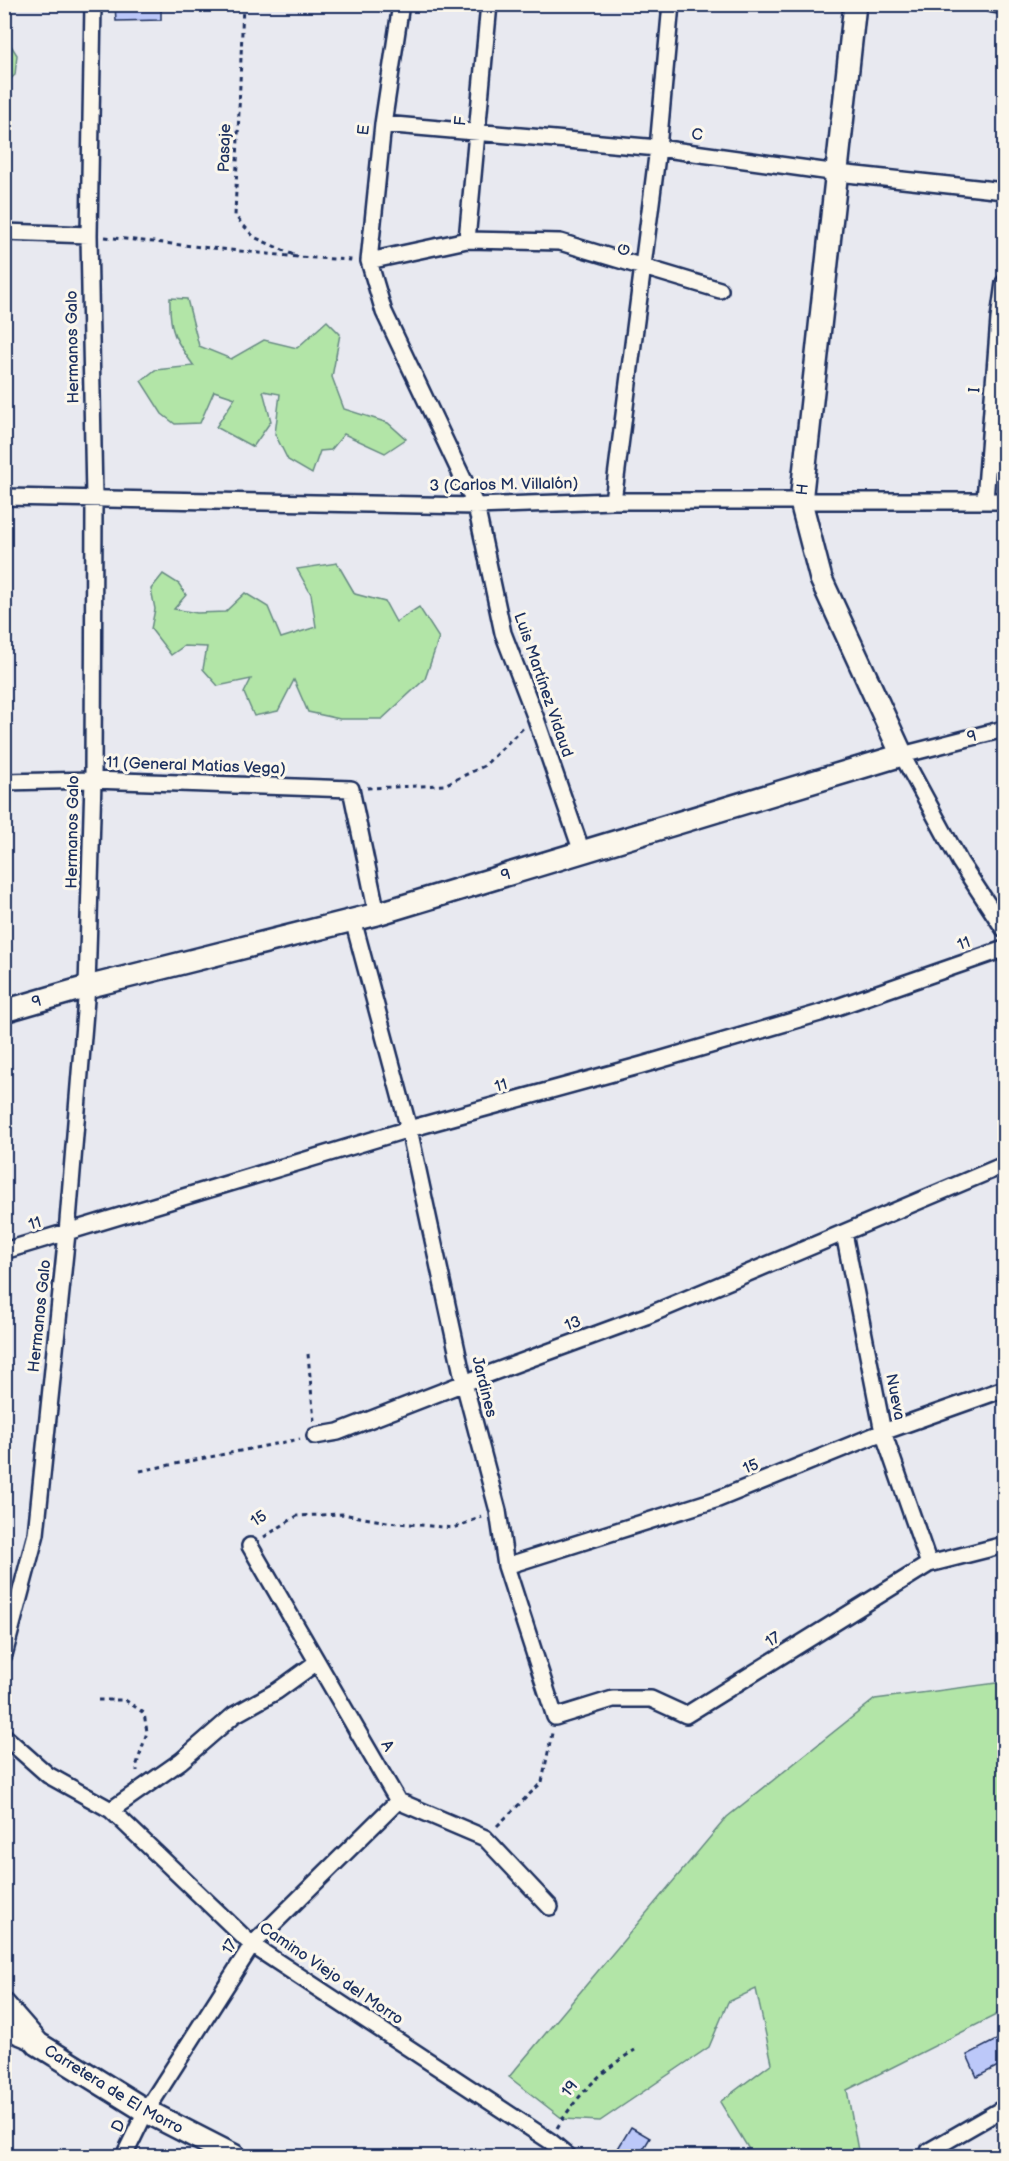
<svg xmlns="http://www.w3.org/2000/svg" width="1009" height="2161" font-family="'Balsamiq Sans',sans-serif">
	<rect width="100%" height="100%" fill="#e8e9f0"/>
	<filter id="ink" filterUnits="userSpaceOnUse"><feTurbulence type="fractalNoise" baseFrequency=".0167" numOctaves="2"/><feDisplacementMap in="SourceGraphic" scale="12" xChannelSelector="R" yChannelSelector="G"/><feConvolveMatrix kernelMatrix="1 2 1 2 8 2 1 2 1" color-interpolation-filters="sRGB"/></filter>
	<g filter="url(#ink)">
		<path fill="#b2e5a7" stroke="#668a82" stroke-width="1.5" d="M5 36 17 55 15 75 5 84Z
			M170 298 187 299 199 346 231 359 264 340 297 348 327 321 340 334 332 377 344 409 388 423 406 439 385 453 344 434 331 450 320 451 312 474 288 460 275 434 280 394 263 391 271 421 253 447 216 427 235 398 214 391 200 423 175 424 162 414 141 381 155 370 194 366C175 340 169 331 170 298Z
			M337 563 355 594 385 602 396 622 419 607 439 638 425 679 382 719H340L308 712 294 680 278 711 254 716 244 693 251 679 218 686 203 669 207 647 184 646 171 655 151 629 155 609 151 589 163 574 179 584 186 595 174 609 197 613 225 612 245 593 268 607 281 638 316 627 311 594 297 569Z
			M1004 1682V2011L847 2090 859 2156H753L720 2102 772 2063 756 1989 728 2002 709 2047 600 2121 563 2119 509 2077 727 1817 875 1699Z"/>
		<path fill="#bcc8f9" stroke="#1b2f5e" stroke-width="1.5" d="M115 4H161V20L116 21Z
			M1004 2036V2063L977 2077 967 2055Z
			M631 2127 650 2138 639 2156H628L617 2150Z"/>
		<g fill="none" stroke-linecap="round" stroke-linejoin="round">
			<g stroke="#1b2f5e" stroke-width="20">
				<path id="street" d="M401 4 383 124 369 261 384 312 476 506 503 633 535 716 582 852
					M992 4 1004 6
					M383 124 658 148 838 173 1004 191
					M4 232 89 235
					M467 240 489 4
					M369 261 467 240 560 242 720 290
					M4 497 476 506 613 501H1004
					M985 500 999 319 1004 283
					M613 501 658 148 671 4
					M1004 729 902 755 960 862 1004 929
					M4 782 93 780 351 789 377 914
					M353 920 409 1129 464 1383 498 1511 506 1566 555 1717 613 1699H651L686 1715 929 1564 1004 1545
					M844 1233 883 1432 929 1564
					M4 1251 409 1129 642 1065 820 1013 1004 949
					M315 1436 338 1432 464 1383 646 1316 1004 1165
					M250 1546 398 1801 485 1838 550 1907
					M506 1566 718 1499 883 1432 1004 1389
					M4 1655 36 1534 67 1233 87 987 93 780 94 498 89 235 93 4
					M4 1736 48 1775 111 1810 252 1945 550 2141 568 2156
					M111 1810 181 1761 234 1715 277 1691 317 1662
					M4 2030 33 2042
					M929 2151 1004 2108
					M124 2156 146 2111 252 1945 398 1801"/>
			</g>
			<g stroke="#1b2f5e" stroke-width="26">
				<g id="secondary">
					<path id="s1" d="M4 1011 87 987 377 914 902 755 821 579 801 502 855 4"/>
				</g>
			</g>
			<g stroke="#1b2f5e" stroke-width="27">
				<g id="primary">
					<path id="s2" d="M4 2005 38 2044 146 2111 234 2156"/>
				</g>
			</g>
			<path stroke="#1b2f5e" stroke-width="3" stroke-dasharray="4.5 4.5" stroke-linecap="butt" d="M243 4 235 216 254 237 298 257
				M105 237 298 257 352 260
				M367 788 444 785 484 766 523 728
				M308 1354 314 1421
				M140 1471 300 1439
				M264 1537 297 1516 342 1514 387 1522 453 1528 482 1517
				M98 1700H125L144 1713 147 1732 137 1764V1771
				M497 1826 542 1782 552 1733
				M557 2128C577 2095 603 2069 635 2050"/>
			<use href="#street" stroke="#fbf7ec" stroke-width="15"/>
			<use href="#secondary" stroke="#fbf7ec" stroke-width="21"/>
			<use href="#primary" stroke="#fbf7ec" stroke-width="22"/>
		</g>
	</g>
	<g text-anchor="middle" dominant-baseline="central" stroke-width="6" stroke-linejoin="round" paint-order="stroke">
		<g font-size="16" fill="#1b2f5e" stroke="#fbf7ec">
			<text transform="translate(461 121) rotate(-85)">F</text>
			<text transform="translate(364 130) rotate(-84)">E</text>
			<text transform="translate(697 135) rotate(8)">C</text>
			<text transform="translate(225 148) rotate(-88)">Pasaje</text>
			<text transform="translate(625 250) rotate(-82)">G</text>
			<text transform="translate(73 347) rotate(-91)">Hermanos Galo</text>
			<text transform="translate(975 390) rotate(-86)">I</text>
			<text transform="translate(504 485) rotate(-1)">3 (Carlos M. Villalón)</text>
			<text stroke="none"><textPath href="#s1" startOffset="1220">H</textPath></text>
			<text transform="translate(543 685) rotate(71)">Luis Martínez Vidaud</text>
			<text transform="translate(972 737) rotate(-14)">9</text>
			<text transform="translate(196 766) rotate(2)">11 (General Matias Vega)</text>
			<text transform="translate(73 832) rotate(-89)">Hermanos Galo</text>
			<text stroke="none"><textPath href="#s1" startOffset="520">9</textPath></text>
			<text transform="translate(964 944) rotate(-19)">11</text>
			<text stroke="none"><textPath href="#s1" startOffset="34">9</textPath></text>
			<text transform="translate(501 1086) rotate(-15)">11</text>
			<text transform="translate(35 1224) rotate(-16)">11</text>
			<text transform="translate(40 1316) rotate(-84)">Hermanos Galo</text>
			<text transform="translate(573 1324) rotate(-20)">13</text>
			<text transform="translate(484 1387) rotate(76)">Jardines</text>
			<text transform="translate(895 1397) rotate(79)">Nueva</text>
			<text transform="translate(751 1467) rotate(-22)">15</text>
			<text transform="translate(259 1519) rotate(-33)">15</text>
			<text transform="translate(773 1640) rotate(-32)">17</text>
			<text transform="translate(387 1746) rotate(60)">A</text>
			<text transform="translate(230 1947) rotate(-57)">17</text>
			<text transform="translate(331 1974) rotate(34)">Camino Viejo del Morro</text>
			<text stroke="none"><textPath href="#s2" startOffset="140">Carretera de El Morro</textPath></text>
			<text transform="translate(570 2089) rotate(-51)">19</text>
			<text transform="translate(119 2126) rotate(-65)">D</text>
		</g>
	</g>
	<rect width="1009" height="2161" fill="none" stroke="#fbf7ec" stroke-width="24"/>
	<rect x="12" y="12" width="985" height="2137" fill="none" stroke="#1b2f5e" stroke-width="2" filter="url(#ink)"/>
</svg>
